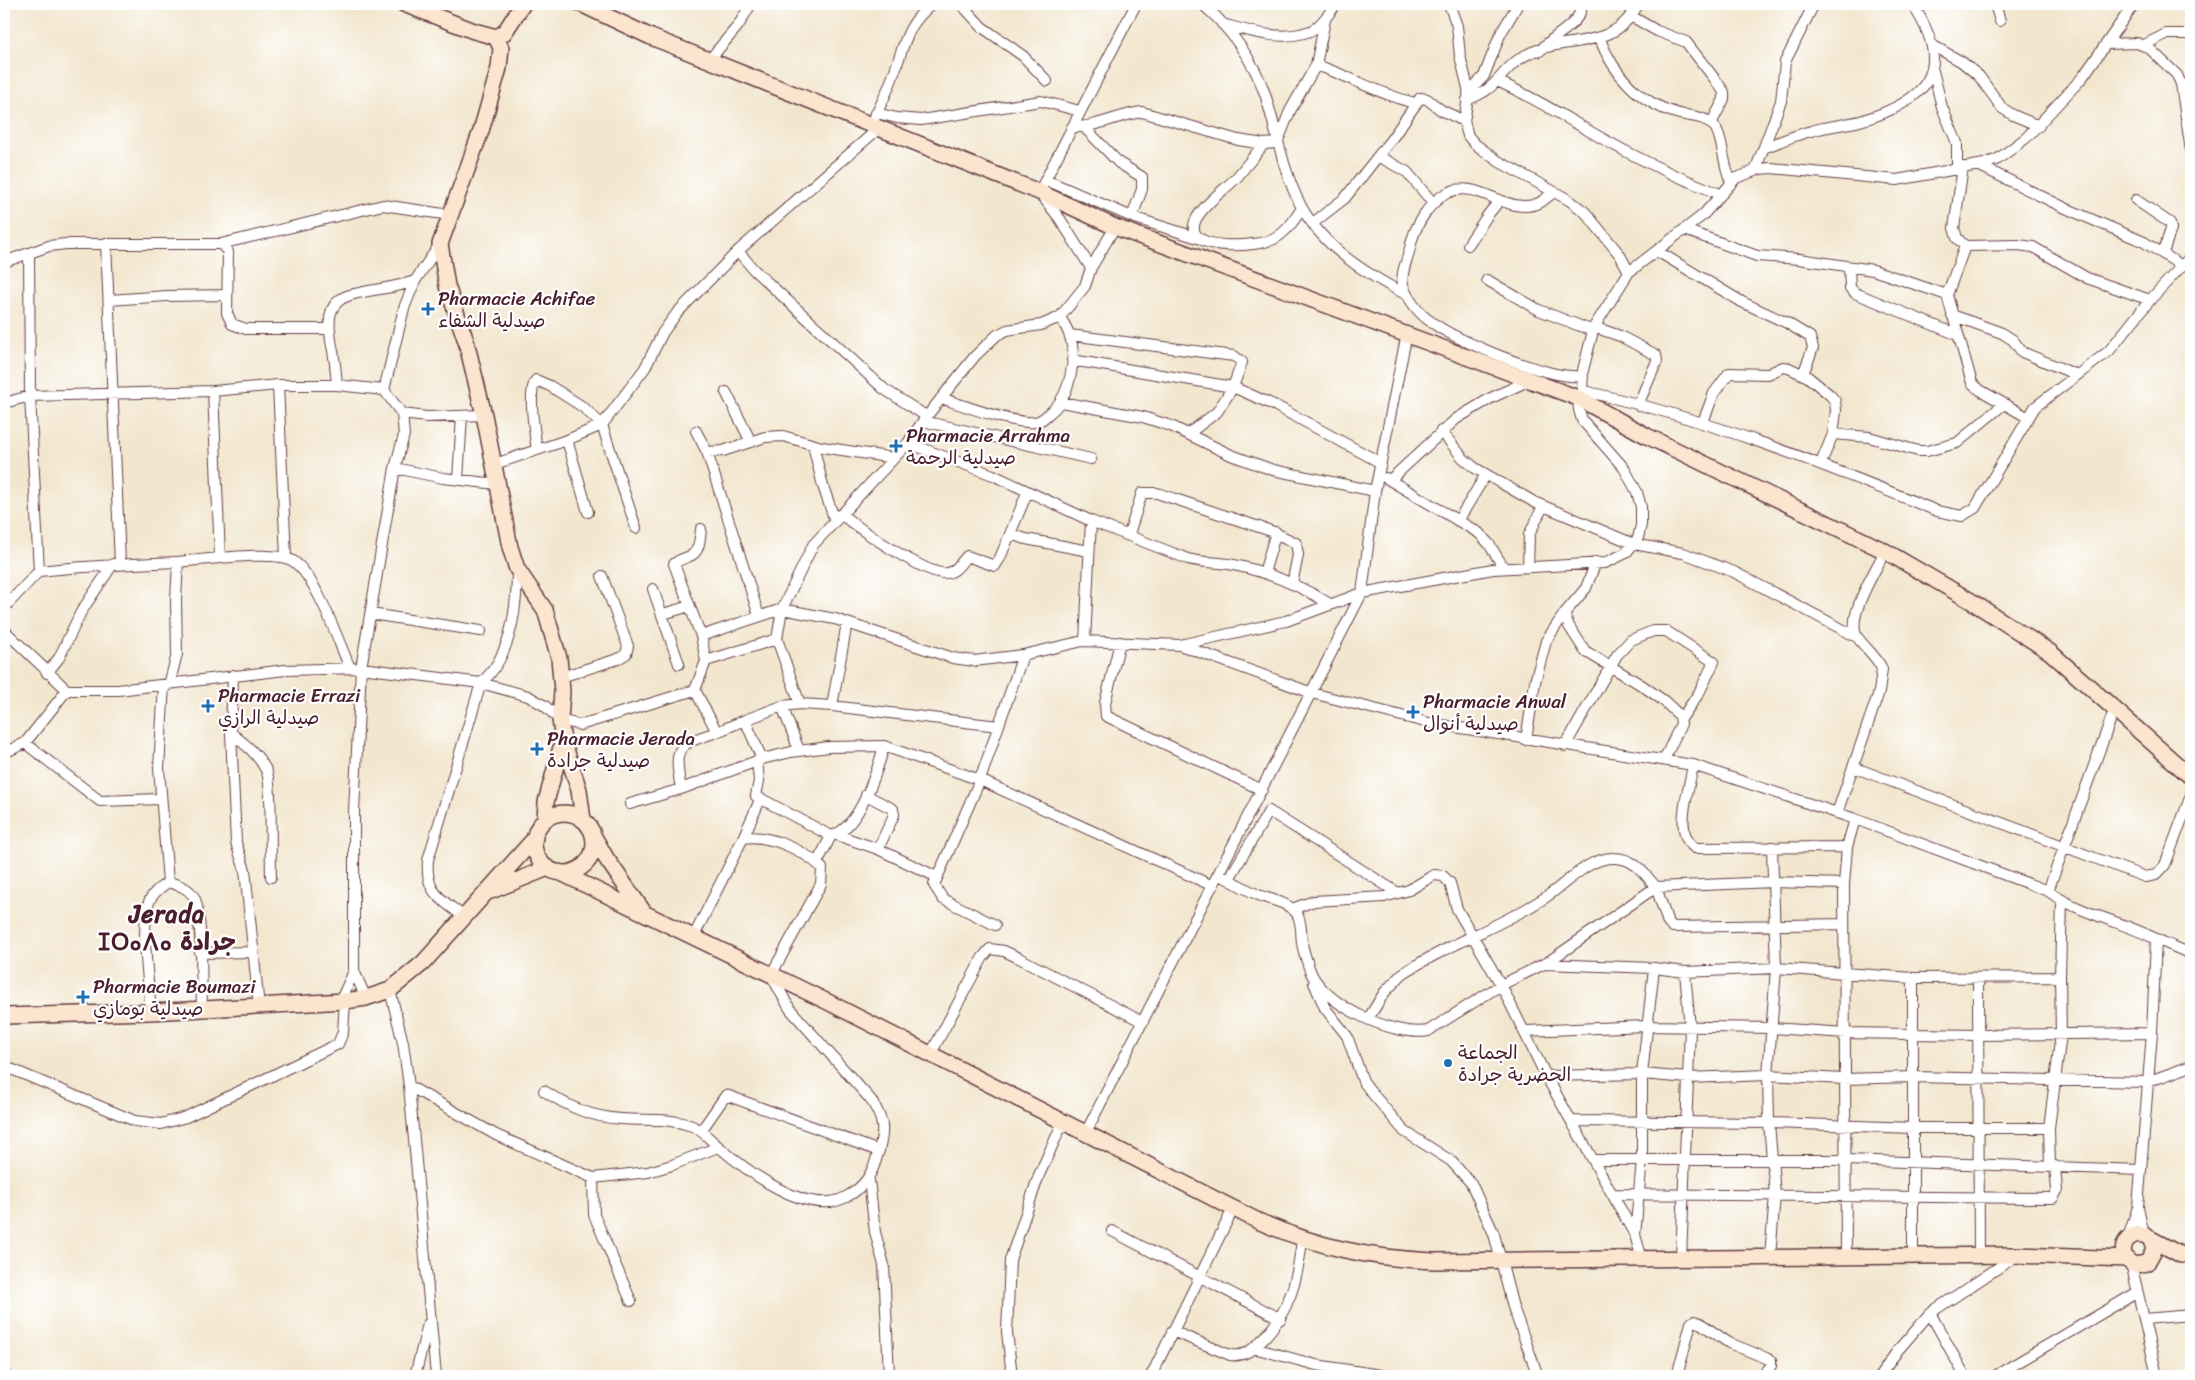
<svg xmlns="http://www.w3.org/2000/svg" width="2195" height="1380" font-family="Sriracha,'Playpen Sans Arabic','Noto Sans Tifinagh',sans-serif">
	<rect width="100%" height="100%" fill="#fff"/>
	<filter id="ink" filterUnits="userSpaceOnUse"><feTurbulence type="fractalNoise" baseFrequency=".02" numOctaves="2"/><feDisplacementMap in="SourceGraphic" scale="10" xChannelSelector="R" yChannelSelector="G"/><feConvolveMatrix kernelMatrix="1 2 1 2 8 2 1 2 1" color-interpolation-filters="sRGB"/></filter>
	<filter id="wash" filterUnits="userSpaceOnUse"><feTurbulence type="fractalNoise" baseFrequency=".0096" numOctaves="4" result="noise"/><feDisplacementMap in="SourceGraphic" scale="20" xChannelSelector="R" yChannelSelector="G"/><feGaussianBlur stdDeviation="1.12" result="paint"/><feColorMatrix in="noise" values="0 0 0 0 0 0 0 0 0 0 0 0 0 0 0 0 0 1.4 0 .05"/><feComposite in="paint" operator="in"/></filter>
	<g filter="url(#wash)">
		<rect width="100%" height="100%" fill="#f2e6ce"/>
	</g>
	<g filter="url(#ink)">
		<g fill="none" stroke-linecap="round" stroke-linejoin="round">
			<g stroke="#633d43" stroke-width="12">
				<path id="street" d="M961 4 982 27 1023 56 1047 81
					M1202 4C1228 25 1254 61 1265 94 1277 131 1282 170 1301 206 1324 248 1366 274 1407 295
					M1449 4 1457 26 1460 56 1469 92 1464 121 1468 136 1475 144 1498 161 1569 200 1585 212 1620 255 1629 272
					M1995 4 2000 21
					M1631 16 1657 31 1686 42 1714 78 1724 92V99L1711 124
					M1222 24C1249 31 1281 42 1310 31 1321 27 1329 13 1336 4
					M1599 37C1613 73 1638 102 1676 113 1689 117 1705 115 1715 127 1723 138 1723 166 1731 182
					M2107 44 2137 43 2149 48 2177 75 2181 84 2191 151
					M1932 45 1962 62 1979 76 2002 108 2013 115 2039 126
					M2144 45 2166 34H2191
					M1540 51C1551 36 1575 28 1581 10L1577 4
					M710 59 738 26 751 4
					M1316 65C1350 76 1380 95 1415 103
					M1933 71 1942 107 1957 143V168
					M1497 81C1543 101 1584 130 1629 153 1658 168 1689 182 1720 194
					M1468 93 1484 76 1500 35 1518 4
					M1467 100C1474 97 1482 94 1488 89 1499 81 1506 68 1518 60 1557 31 1612 57 1638 4
					M876 113 897 118 921 120 1041 101 1080 111
					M874 119C881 104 889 89 894 73 905 43 906 25 932 4
					M1072 127C1096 128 1117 115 1142 112L1238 140 1264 144 1277 143 1290 111 1316 65 1325 20
					M1084 127 1119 163 1142 177V189L1132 217
					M1264 144C1255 155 1246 166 1237 177 1226 189 1197 209 1194 225 1189 253 1260 246 1274 239 1287 232 1295 219 1302 208
					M1764 148C1779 142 1795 135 1811 131 1827 126 1844 125 1860 121 1928 101 1956 69 1912 4
					M1378 156 1407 172 1433 203
					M1978 165 2063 207 2144 242 2182 266
					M1963 167 1954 228 1957 238 1965 246 1947 295 1972 383 1980 390 2027 417
					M1755 171 1781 101 1785 62 1814 4
					M1046 180 1132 217 1201 239
					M1554 192C1550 195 1544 200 1539 203 1507 217 1478 177 1447 193 1428 203 1414 227 1410 248 1408 259 1400 273 1403 285 1407 298 1419 314 1430 321 1455 340 1522 366 1552 373 1562 376 1573 376 1583 377
					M2136 200 2170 223 2171 229 2163 253
					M1313 223 1345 198 1393 137 1420 98 1427 99 1441 110 1464 121
					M1685 230 1757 256 1799 259 1873 270 1947 295
					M106 243 120 563
					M221 244 383 205 450 215
					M1468 245 1487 216 1499 201
					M1965 246 2018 245 2033 247 2087 278 2150 300
					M738 251 878 129
					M1657 251 1742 302 1787 323 1810 337 1813 348 1803 374
					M29 254 30 396 39 571
					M4 262 49 246 66 244H221L228 252 227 313 232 324 246 329H328
					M1849 267 1850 288 1855 293 1958 335
					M1091 268 1115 227
					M1487 280 1539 310 1593 331
					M109 300 167 296 227 295
					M1952 315 2002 333 2013 340 2022 352 2077 375
					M1594 327 1620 336 1656 355 1657 361 1638 405
					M1070 335 1234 356 1242 362 1233 387 1072 360
					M278 385 286 557
					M337 385C336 372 335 359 332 346 328 324 325 300 354 294 375 289 395 288 415 281
					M213 391 220 557
					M726 392 751 442
					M1582 394 1583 370 1594 327 1629 272 1703 215 1736 178 1760 169 1771 168 1897 180 1984 164 1998 159 2026 138 2082 78 2134 4
					M941 398C962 405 1013 424 1034 422 1042 422 1047 415 1053 410 1070 394 1078 357 1069 334 1067 328 1063 322 1060 317
					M1061 402 1143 417 1171 426 1231 455 1273 470 1375 491
					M4 403 30 396 213 391 278 385H337L384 390
					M402 414 427 417 484 415
					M923 421 1091 459
					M1703 422 1714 393 1729 373 1768 374 1783 367 1789 368 1808 377 1830 395 1835 401 1836 411 1833 434 1821 463
					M696 431 707 452 723 451 765 437 783 436 822 447 894 458
					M1441 431 1463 458 1475 468 1534 502 1634 544 1683 553 1734 572 1857 637
					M1188 434 1217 412 1233 387 1276 406 1381 463
					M1833 434 1869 437 1918 451H1927L1957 443 2004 404
					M567 440 588 512
					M908 443 993 475 1091 521 1188 559C1203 563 1218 562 1234 565 1268 572 1301 586 1330 604
					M813 445 823 486 835 521
					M537 450C535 435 527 391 536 380L550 386 583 407 602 425 636 528
					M707 452 759 616
					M495 464 567 440 602 425 645 368 663 332 677 313 738 251 754 270 884 389 926 416
					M395 468 443 478 497 484
					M1386 478 1479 533 1489 544 1504 568
					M458 479 462 416
					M1390 480 1456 419 1491 398 1530 380
					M841 514C857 527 928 577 947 573 956 572 961 562 967 556L995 566 1000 558 1010 534 1026 539 1089 551
					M1458 521 1485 476
					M701 529C700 537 700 550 692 555 685 559 680 558 674 564L701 636
					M1010 534 1027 493
					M1129 534 1142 493H1157L1271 531 1296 543 1298 555 1292 584
					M1528 567 1529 535 1543 506
					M1264 573 1276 532
					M653 589 679 664
					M4 608 39 571C85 566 130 564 176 562 200 561 275 549 293 561 317 577 338 641 350 668
					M371 614 481 631
					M663 614 690 606
					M1564 614 1569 626 1585 651 1643 686 1664 701 1680 716 1681 724 1664 760
					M4 630 67 690
					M1085 641 1091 521
					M1120 642 1105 703 1106 716 1262 790
					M1180 645 1286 621 1362 593 1493 569 1605 563 1626 553 1638 538 1641 525V507L1637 492 1624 468 1582 420 1579 410 1578 398 1588 392C1709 419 1823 464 1937 511L1962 516 1975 508 2035 407 2109 351 2150 300 2191 256
					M706 661 777 639
					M47 673 59 658 81 612 113 564
					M233 675 231 733 236 843 245 870 259 1007
					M561 677 618 659 626 654 628 646 602 576
					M164 685 159 768 168 882
					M169 685 177 654 176 600 178 562
					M695 690 717 732 745 720 762 759 757 761 759 781 756 796 831 836C859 829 877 772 884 746
					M800 704 777 639 782 609 813 545 908 443 923 421 975 356 997 335 1007 330 1041 325 1060 317 1085 286 1091 268 1060 219 1039 192 1136 4
					M782 706 799 750
					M832 706 847 623
					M745 720 782 706 800 704 832 706 998 726
					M231 733C245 744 258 754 266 770 273 783 270 857 271 877
					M1526 740 1535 682 1546 641 1564 614 1586 588 1596 562
					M25 743 100 801 161 799
					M1565 746 1617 655 1631 640 1653 631H1666L1714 662 1699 693 1681 719
					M4 753 25 743 67 690H118L285 670 361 668 481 683 528 696 545 706 560 720 580 725 695 690 706 661 701 636 782 609 835 619 953 658 974 661 1023 655 1083 641 1180 645 1312 693 1429 723 1693 765 1855 819 2048 891C2080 914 2121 921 2156 939L2152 1033 2138 1207 2128 1238
					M762 759 791 752 829 747 884 746 980 780 1213 886
					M1693 765C1690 787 1672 834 1695 848L1847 847
					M1853 767 2145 877 2156 875 2165 865 2191 795
					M681 789C673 745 677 745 717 732
					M866 795 893 809 894 815 878 849
					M630 804 681 789 757 761
					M1837 813 1879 692 1882 669C1877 657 1866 649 1858 638 1844 619 1876 570 1885 551
					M837 835 878 849 937 877
					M743 838 760 800
					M817 863 831 836
					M1220 875C1232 881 1244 888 1256 894 1269 900 1289 902 1297 914 1303 924 1300 937 1303 948 1305 956 1308 965 1311 973 1326 1006 1394 1037 1428 1031L1501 985 1544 964 1654 968 1685 972 1776 968 1913 978 2060 977 2062 901
					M1229 879 1269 811 1398 893
					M168 882C178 885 188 887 194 897 203 914 201 987 202 1010
					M2048 891 2115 708
					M1292 909 1314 901 1384 897 1409 890 1434 875 1443 876 1450 883 1457 909 1501 985 1546 1076 1635 1235 1642 1259
					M465 918C441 898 425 894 428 860L481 683C511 657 517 607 517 570
					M1844 924 1673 927 1668 923 1656 887 1774 882 1844 884
					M995 925 943 899 934 885 980 780 1023 655
					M2156 939 2191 954
					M200 953 253 952
					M1978 978 1979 1256
					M1314 983 1325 1008 1347 1036 1363 1081 1372 1093 1404 1131 1451 1161 1471 1183 1494 1234 1513 1307 1538 1376
					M390 990 403 1043 409 1086 436 1376
					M366 998 354 971V811L361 668 395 468 404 435 402 414 384 390 404 308 415 281 440 244
					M340 1002 354 971
					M151 1012C149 984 140 927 149 902 152 893 161 887 168 882
					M1368 1019 1384 993 1402 974C1447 944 1501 927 1546 897 1566 884 1589 857 1614 858 1634 858 1644 873 1656 887L1545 964
					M1526 1031 1646 1026 1771 1028 1846 1033 1979 1035 2152 1033
					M930 1055 983 957 990 949 1004 951 1019 958 1143 1022
					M4 1066 135 1121 161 1124 186 1117 338 1044 343 1032 345 1001
					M1546 1076 1642 1074 1688 1078 1768 1075 1844 1079 1913 1077 2147 1082 2191 1066
					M409 1086 496 1135 593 1178 648 1172 672 1165 718 1147
					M544 1091C569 1107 591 1117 621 1119 646 1121 668 1117 692 1126 703 1130 710 1140 719 1147 747 1171 808 1218 846 1197 865 1187 873 1173 878 1153 885 1130 884 1120 871 1100L790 1009 771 975 821 884 822 868C804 850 769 834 743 838L694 936
					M1572 1121 1769 1123 1914 1128H2049
					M701 1131 726 1095 879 1151
					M1086 1132 1362 593 1375 491 1407 333
					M1594 1160H1845L2141 1170
					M2050 1166 2049 1128 2061 1034 2060 977
					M593 1178 594 1215 631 1301
					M869 1180 875 1232 884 1265 889 1376
					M1612 1194 2053 1198 2057 1191 2055 1166
					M2138 1208 2144 1235
					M1112 1231 1281 1319
					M1635 1235 1642 1160V1074L1654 968
					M1913 1256V978
					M1770 1257 1775 1195 1769 1123 1768 1075 1776 968 1772 847
					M1846 1257 1844 884 1847 847 1855 819
					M1681 1259 1690 1028 1685 972
					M2131 1263 2157 1376
					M1930 1313 1965 1376
					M2145 1319 2191 1315
					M1172 1331 1230 1355C1243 1357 1251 1351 1260 1342 1290 1313 1298 1278 1302 1239
					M1254 1348 1316 1365 1387 1376
					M4 1374 6 1376
					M415 1376 428 1324
					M1012 1376 1007 1332 1010 1260 1039 1175 1063 1122
					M1151 1376 1233 1209
					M1677 1376 1691 1323 1694 1321 1700 1323 1729 1343 1771 1360V1366L1762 1376
					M1880 1376 1898 1350 1930 1313 2016 1256
					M1995 1376 2136 1293"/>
			</g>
			<g stroke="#633d43" stroke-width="18">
				<path id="secondary" d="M404 4 474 31 496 37 504 33 523 4
					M581 4 651 37 1039 192 1115 227 1578 398 1647 436 1885 551 1971 601 2050 652 2191 777
					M496 37 501 48 499 68 481 131 440 244 447 286 466 341 484 415 510 547 517 569 545 610 559 658 562 691 560 720 563 740 579 790 583 820
					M534 843a30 30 0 1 1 60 0a30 30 0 1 1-60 0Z
					M545 820 546 802 563 740
					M593 835 606 858 643 911
					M559 872 828 1002 1258 1221C1318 1247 1368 1258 1433 1261L2016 1255 2126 1259
					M491 891 548 868
					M4 1016 151 1012 345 1001 366 998 390 990 423 963 535 838
					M2151 1240 2154 1250 2147 1263 2135 1265C2115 1257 2123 1231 2144 1235L2181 1255"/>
			</g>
			<use href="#street" stroke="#fff" stroke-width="10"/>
			<use href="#secondary" stroke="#fce5cf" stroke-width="15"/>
		</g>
	</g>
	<g fill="#1f6fb2" stroke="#fff" stroke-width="2">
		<path d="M425.5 301.5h5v5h5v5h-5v5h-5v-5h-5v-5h5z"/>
		<path d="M893.5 438.5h5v5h5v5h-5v5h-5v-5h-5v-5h5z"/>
		<path d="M205.5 698.5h5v5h5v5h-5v5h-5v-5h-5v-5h5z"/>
		<path d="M1410.5 704.5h5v5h5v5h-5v5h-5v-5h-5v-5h5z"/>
		<path d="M534.5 741.5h5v5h5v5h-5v5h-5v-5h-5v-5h5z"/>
		<path d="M80.5 989.5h5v5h5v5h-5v5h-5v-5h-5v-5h5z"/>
		<circle cx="1448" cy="1063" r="5"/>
	</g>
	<g text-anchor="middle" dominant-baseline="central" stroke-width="4.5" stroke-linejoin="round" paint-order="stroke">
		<g font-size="19" fill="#4a1f2b" stroke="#fff" text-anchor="start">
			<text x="438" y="298">Pharmacie Achifae<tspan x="438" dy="22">صيدلية الشفاء</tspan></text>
			<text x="906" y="435">Pharmacie Arrahma<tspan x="906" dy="22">صيدلية الرحمة</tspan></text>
			<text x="218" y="695">Pharmacie Errazi<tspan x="218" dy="22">صيدلية الرازي</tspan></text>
			<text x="1423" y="701">Pharmacie Anwal<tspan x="1423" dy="22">صيدلية أنوال</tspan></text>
			<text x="547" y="738">Pharmacie Jerada<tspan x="547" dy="22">صيدلية جرادة</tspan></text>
			<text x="93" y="986">Pharmacie Boumazi<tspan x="93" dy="22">صيدلية بومازي</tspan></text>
			<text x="1458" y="1052">الجماعة<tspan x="1458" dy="22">الحضرية جرادة</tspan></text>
		</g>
		<g font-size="24" font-weight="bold" letter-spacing="1" fill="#4a1f2b" stroke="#fff">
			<text x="167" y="914">Jerada<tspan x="167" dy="28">ⵊⵔⴰⴷⴰ جرادة</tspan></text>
		</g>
	</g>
	<rect width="2195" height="1380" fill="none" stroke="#fff" stroke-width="20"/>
</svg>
